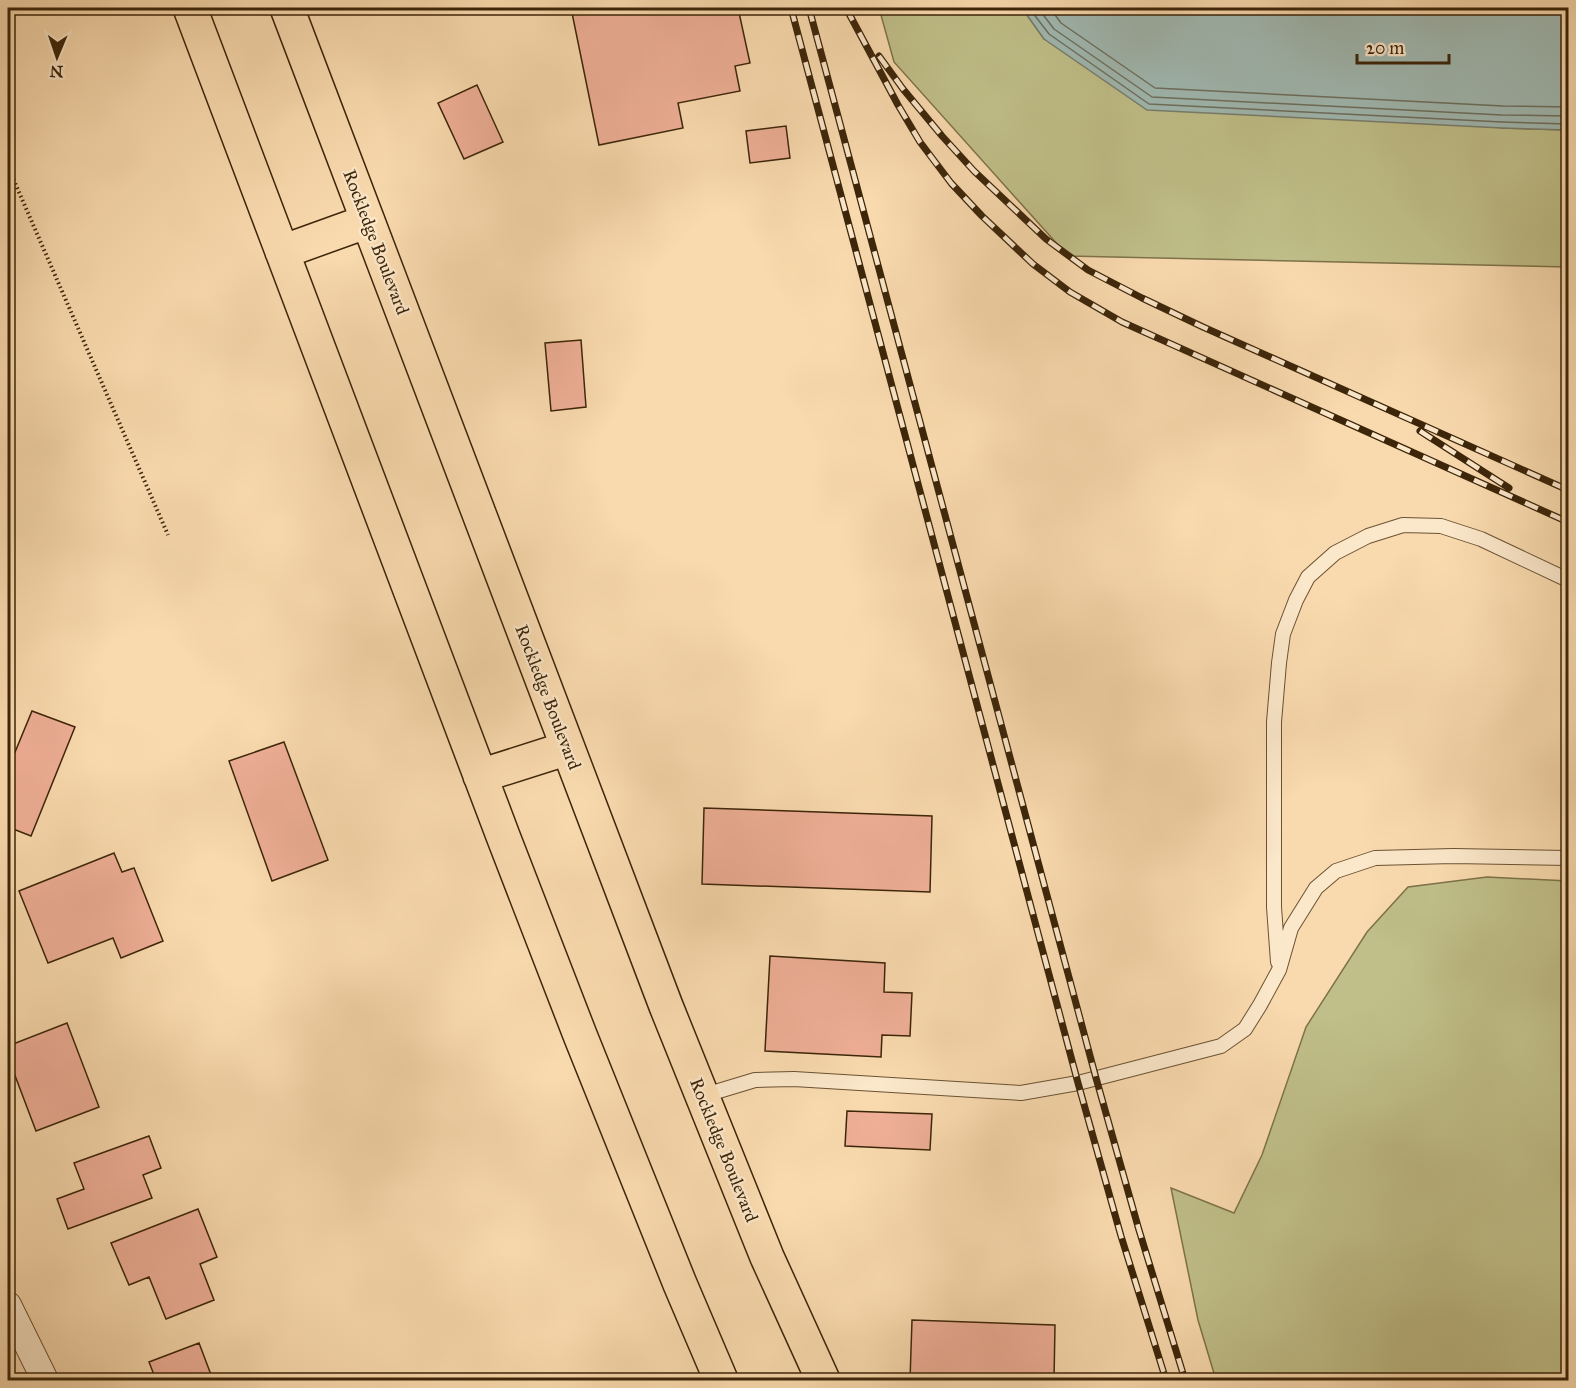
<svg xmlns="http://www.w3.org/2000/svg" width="1576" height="1388" font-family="'IM FELL Great Primer',serif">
	<rect width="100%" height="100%" fill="#f9daae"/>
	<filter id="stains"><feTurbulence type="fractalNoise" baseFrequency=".00333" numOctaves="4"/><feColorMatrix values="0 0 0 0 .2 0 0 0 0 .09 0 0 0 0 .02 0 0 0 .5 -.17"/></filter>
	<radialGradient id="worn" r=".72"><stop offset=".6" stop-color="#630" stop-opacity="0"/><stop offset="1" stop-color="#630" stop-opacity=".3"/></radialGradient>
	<path fill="#c0bf89" stroke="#7e7249" stroke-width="1.5" d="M879 8H1022L1044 39 1502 128 1568 130V267L1068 256 894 62Z
		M1487 877 1568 881V1380H1216L1198 1320 1171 1188 1234 1213 1262 1155 1306 1027 1367 932 1408 887Z"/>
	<path fill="#a0b9b2" stroke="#787e6e" stroke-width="1.5" d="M1022 8H1568V130L1502 128 1147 110 1044 39Z"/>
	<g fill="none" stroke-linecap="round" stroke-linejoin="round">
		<path stroke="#6e6f5e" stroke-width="1.5" d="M1029 8 1049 34 1149 104 1502 122 1568 124
			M1038 8 1054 29 1152 97 1502 115 1568 116
			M1050 8 1061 23 1155 88 1503 106 1568 107"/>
	</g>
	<path fill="#efaf97" stroke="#3c2509" stroke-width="1.5" d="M571 8H738L750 63 735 66 740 91 678 103 683 128 599 145Z
		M477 85 503 142 464 159 438 103Z
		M786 126 790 158 750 163 746 131Z
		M581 340 586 407 551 411 545 343Z
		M32 711 75 727 31 836 8 827V755L13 757Z
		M284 742 328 860 272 881 229 761Z
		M704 808 932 816 930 892 702 884Z
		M114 853 122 872 134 868 163 941 121 958 113 938 48 963 19 891Z
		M770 956 885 963 884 992 912 993 910 1036 882 1035 881 1057 765 1051Z
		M67 1023 99 1107 36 1131 8 1057V1046Z
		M847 1111 932 1114 930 1150 845 1146Z
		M149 1136 161 1168 143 1175 152 1198 68 1229 57 1199 84 1189 74 1163Z
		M198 1209 217 1257 200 1264 214 1300 166 1319 149 1277 129 1285 111 1243Z
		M912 1320 1055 1325 1054 1380H910Z
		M199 1343 213 1380H156L149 1362Z"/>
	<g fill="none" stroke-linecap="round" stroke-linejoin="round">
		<g stroke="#6b5232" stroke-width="16">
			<path id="service" d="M1278 962 1274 907V722L1279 663 1283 634 1296 600 1308 577 1335 553 1368 536 1403 525 1441 526 1481 539 1568 580
				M702 1096 755 1080 794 1079 1021 1093 1078 1083 1221 1046 1245 1029 1260 1005 1279 970 1291 928 1316 888 1336 871 1375 858 1453 856 1568 858"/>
		</g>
		<g stroke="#6b5232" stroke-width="28">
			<path id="minor" d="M8 1305 45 1380"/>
		</g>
		<g stroke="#3c2509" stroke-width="36">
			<path id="primary" d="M190 8 503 836 580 1035 680 1284 721 1380
				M287 8 666 1006 767 1257 823 1380
				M282 252 368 221
				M480 776 568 748"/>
		</g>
		<path stroke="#3c2509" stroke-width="4" stroke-dasharray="1.5 3" stroke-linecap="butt" d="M8 167 168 535"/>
		<use href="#service" stroke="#fbe7ca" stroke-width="14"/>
		<use href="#minor" stroke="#fbe7ca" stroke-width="26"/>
		<use href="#primary" stroke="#f9daae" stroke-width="33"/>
		<g stroke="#3c2509" stroke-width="7">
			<path id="rail" d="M791 8 1078 1083 1121 1236 1166 1380
				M809 8 1096 1078 1139 1230 1185 1380
				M846 8 898 105 920 142 951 183 982 216 1033 264 1070 292 1122 322 1568 522
				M879 56 903 89 942 136 974 171 1046 239 1088 270 1142 298 1203 327 1568 490
				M1420 431 1509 488"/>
		</g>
		<use href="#rail" stroke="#fbe7ca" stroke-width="4.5" stroke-dasharray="14" stroke-linecap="butt"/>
	</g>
	<g text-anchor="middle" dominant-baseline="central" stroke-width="4.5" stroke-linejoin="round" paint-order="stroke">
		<g font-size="18" fill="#3c2509" stroke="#fbe7ca">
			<text transform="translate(376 242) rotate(69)">Rockledge Boulevard</text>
			<text transform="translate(548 697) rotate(69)">Rockledge Boulevard</text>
			<text transform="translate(724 1150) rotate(68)">Rockledge Boulevard</text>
		</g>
	</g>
	<rect width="1576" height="1388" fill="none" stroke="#f9daae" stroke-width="30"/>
	<rect x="9" y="9" width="1558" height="1370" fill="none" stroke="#3c2509" stroke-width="3"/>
	<rect x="15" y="15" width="1546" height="1358" fill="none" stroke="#3c2509" stroke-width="1.5"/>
	<g transform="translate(57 57) rotate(182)" stroke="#fbe7ca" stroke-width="4.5" paint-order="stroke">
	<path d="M0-4.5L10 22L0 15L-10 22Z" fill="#3c2509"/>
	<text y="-9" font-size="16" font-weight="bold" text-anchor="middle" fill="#3c2509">N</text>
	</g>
	<path d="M1357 54v9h92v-9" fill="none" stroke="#3c2509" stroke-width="3"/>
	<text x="1366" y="54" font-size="18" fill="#3c2509" stroke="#fbe7ca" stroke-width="4.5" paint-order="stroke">20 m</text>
	<rect width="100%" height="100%" filter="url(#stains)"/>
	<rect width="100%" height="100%" fill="url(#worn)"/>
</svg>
